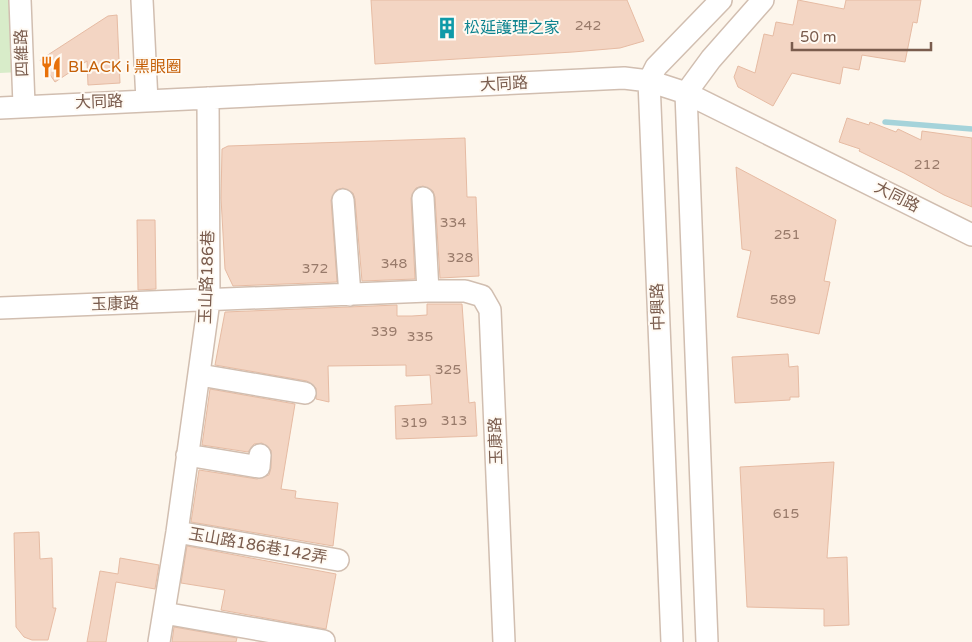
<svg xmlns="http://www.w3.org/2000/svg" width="972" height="642" font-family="'Varela Round','Noto Sans TC',sans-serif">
	<rect width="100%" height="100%" fill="#fdf6ec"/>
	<path fill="#d8ecc9" d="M0 0H16L20 72 0 73Z"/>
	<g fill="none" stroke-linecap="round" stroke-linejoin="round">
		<path stroke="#a5d3da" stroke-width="5.5" d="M885 122 972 129"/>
	</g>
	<path fill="#f3d5c3" stroke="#e6bba3" d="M371 0H627L644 41 620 48 573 52 375 64Z
		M798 0 844 9 846 0H921L917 23 913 22 905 62 862 55 859 70 843 67 840 84 792 73 773 106 738 87 734 77 738 66 755 73 764 34 773 36 776 22 793 25Z
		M117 15 120 83 88 85 87 61 55 82 40 60 108 16Z
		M847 118 869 125 870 122 896 132 898 129 921 140 922 131 972 138V207L944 195 904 173 859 151 860 149 839 142Z
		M465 138 467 197H476L479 276 440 278 435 197 433 191 423 186 416 188 411 198 415 279 362 281 355 199 353 193 343 188 336 190 331 200 337 282 233 286 225 269 221 198 222 149 228 146Z
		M736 167 836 220 824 281 830 282 819 334 737 317 751 251 742 249Z
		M137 220H155L156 289 138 290Z
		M427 304H462L469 403 475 402 477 436 396 439 395 406 432 404 430 375 406 376V365L328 366 329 402 316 399V388L307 381 215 365 225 312 397 305V316H412L427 315Z
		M788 354 789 367 798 366 799 397H790V400L735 403 732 357Z
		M210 389 295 404 281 489 296 491 295 498 338 503 333 546 191 522 199 470 257 479 269 475 271 468V450L262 443 254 444 248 452 202 445Z
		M834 462 827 558 847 557 849 625 824 626V609L747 607 740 467Z
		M39 532 40 559 52 558 53 608H56L48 640H32L24 637 16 627 14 533Z
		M187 546 336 574 326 629 221 610 225 590 181 583Z
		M120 558 159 565 155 589 116 582 106 642H87L100 571 118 574Z
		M174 627 237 638 236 642H172Z"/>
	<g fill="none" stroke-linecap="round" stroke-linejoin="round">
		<g stroke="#d1beb0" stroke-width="24">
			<path id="minor" d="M20 0 24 105
				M142 0 147 101
				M0 108 624 78 649 81 686 93 972 235
				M423 198 428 291
				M343 200 350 295
				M0 308 428 291H465L482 296 490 310 504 642
				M200 375 305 393
				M187 455 259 467 260 455
				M177 532 338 560
				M164 613 324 641
				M159 642 177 532 209 301 208 98
				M672 642 649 81 656 67 721 0
				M707 642 686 93 711 59 763 0"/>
		</g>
		<use href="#minor" stroke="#fff" stroke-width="21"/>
	</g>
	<defs>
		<g id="building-bare" transform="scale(1.725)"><path d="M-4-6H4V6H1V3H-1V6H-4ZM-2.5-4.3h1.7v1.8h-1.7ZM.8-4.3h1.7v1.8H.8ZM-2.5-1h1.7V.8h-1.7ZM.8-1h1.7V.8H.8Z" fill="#0f9aa8" stroke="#fffaf3" stroke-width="2.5" paint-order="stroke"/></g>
		<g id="restaurant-bare" transform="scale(1.725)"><path d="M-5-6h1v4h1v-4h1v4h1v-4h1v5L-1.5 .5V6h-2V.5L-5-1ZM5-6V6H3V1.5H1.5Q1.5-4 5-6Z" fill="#e8710a" stroke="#fffaf3" stroke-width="2.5" paint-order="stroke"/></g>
	</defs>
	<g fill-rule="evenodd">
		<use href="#building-bare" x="447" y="28"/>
		<use href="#restaurant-bare" x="51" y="67"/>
	</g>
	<g text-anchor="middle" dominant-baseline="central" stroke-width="4" stroke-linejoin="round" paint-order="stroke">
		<g font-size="14" fill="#987a6a">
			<text x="588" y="25">242</text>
			<text x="927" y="164">212</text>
			<text x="453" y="222">334</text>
			<text x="787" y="234">251</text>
			<text x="460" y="257">328</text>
			<text x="394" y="263">348</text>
			<text x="315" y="268">372</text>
			<text x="783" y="299">589</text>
			<text x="384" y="331">339</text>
			<text x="420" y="336">335</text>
			<text x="448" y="369">325</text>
			<text x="454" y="420">313</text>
			<text x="414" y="422">319</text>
			<text x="786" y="513">615</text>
		</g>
		<g font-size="16" fill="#0d838f" stroke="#fffaf3" text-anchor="start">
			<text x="464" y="28">松延護理之家</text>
		</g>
		<g font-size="16" fill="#7a5c4d" stroke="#fffaf3">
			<text transform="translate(22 53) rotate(-92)">四維路</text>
			<text transform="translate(504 84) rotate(-3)">大同路</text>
			<text transform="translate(99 102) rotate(-2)">大同路</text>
			<text transform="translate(897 197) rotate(27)">大同路</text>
			<text transform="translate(207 277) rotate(-88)">玉山路186巷</text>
			<text transform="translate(115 304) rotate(-2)">玉康路</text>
			<text transform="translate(658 307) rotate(-92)">中興路</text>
			<text transform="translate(496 441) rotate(-92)">玉康路</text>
			<text transform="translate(258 546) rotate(10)">玉山路186巷142弄</text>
		</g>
		<g font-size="16" fill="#c56008" stroke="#fffaf3" text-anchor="start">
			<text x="68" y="67">BLACK i 黑眼圈</text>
		</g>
	</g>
	<path d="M792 42v8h139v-8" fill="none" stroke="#7a5c4d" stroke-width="2.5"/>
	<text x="800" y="42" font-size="15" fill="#7a5c4d" stroke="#fffaf3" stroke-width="4" paint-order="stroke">50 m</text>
</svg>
